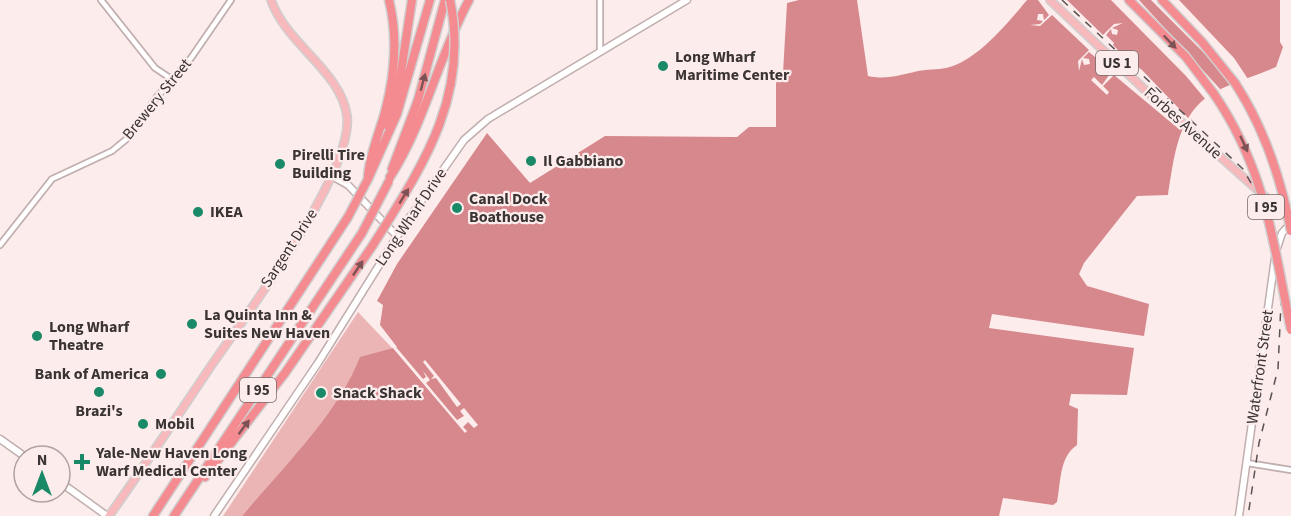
<svg xmlns="http://www.w3.org/2000/svg" width="1291" height="516" font-family="'Source Sans 3',sans-serif">
	<rect width="100%" height="100%" fill="#fdecec"/>
	<path fill="#ebb5b6" d="M358 312 394 350 360 358C338 414 281 469 242 516H223Z"/>
	<path fill="#d6888c" d="M799 0H857L868 76C886 80 901 75 918 71 928 69 937 70 946 68 976 62 1008 23 1027 0H1280V42L1283 47 1276 67C1258 75 1240 80 1223 88 1178 107 1175 153 1168 195L1137 196 1084 263 1079 274 1087 286 1149 304 1144 336 992 314 989 328 1134 348 1127 395 1071 394 1069 405 1078 409 1077 445C1059 457 1061 482 1057 502L1053 505 1003 498 999 516H242C281 469 338 414 360 357L397 347 380 325 383 305 377 301 397 264 487 133 530 183 605 136 737 137 749 127H776V83L783 73 787 3Z"/>
	<path fill="#fdecec" d="M1038 0H1067L1103 35 1114 24 1123 23 1112 28 1118 30 1117 35 1112 34 1111 29 1106 35 1114 43 1113 45 1124 56 1126 54 1127 59 1142 70 1190 120 1180 130 1114 75 1103 86 1109 92 1107 95 1091 80 1094 77 1102 85 1112 71 1089 52 1083 58 1089 59 1090 64 1084 65 1082 59 1079 71 1078 61 1089 50 1052 15 1040 26 1030 25 1040 24 1043 21 1037 20 1038 14H1043L1044 20 1049 15Z
		M1111 0H1139L1220 89 1206 100 1186 76Z
		M1151 0H1179L1234 58 1248 79 1232 85 1216 65Z
		M385 334 423 379 426 377 423 371 430 380 426 383 457 420 464 416 460 411 464 408 478 425 474 428 468 422 463 427 467 431 465 433 392 347Z
		M425 360 461 404 457 407 436 378 431 379 434 376 423 362Z"/>
	<g fill="none" stroke-linecap="round" stroke-linejoin="round">
		<g stroke="#c1aeae" stroke-width="8">
			<path id="street" d="M101 0 155 68 173 80
				M600 0V52
				M0 245 52 179 112 151 129 137 156 98 191 58 231 0
				M1247 463 1291 470"/>
		</g>
		<g stroke="#c1aeae" stroke-width="9">
			<path id="secondary" d="M332 176 348 185 397 236
				M1277 248 1282 233 1291 223
				M0 439 24 456
				M60 482 107 516
				M214 516 318 363 403 227 464 140 488 119 687 0
				M1239 516 1275 258"/>
		</g>
		<g stroke="#d0cece" stroke-width="10">
			<path id="primary" d="M1050 0 1143 88 1289 218
				M109 516C143 468 176 418 209 369 243 319 354 173 347 116 341 71 286 44 271 0"/>
		</g>
		<g stroke="#d0cece" stroke-width="11">
			<path id="highway" d="M1129 0 1186 57 1214 94
				M1162 0 1202 42 1235 83
				M388 126 399 85 412 0
				M392 169 418 100 445 0
				M368 176C370 153 379 134 385 112 395 75 398 37 389 0
				M390 177C425 123 438 57 469 0
				M368 179 397 114 430 0
				M205 477 285 373 373 245
				M153 516 348 217
				M174 516 362 233"/>
		</g>
		<use href="#street" stroke="#fff" stroke-width="4.5"/>
		<use href="#secondary" stroke="#fff" stroke-width="6"/>
		<use href="#primary" stroke="#f8b9bd" stroke-width="7"/>
		<use href="#highway" stroke="#f48b91" stroke-width="8"/>
		<path stroke="#5b5252" stroke-width="1.5" stroke-dasharray="8 8" stroke-linecap="butt" d="M1062 0 1243 169 1264 206 1273 229 1282 281 1278 369 1259 443 1248 516"/>
		<g stroke="#d0cece" stroke-width="11" stroke-linecap="butt">
			<path id="highway-bridge" d="M1235 83C1265 129 1281 178 1291 231
				M1214 94C1266 170 1273 242 1291 330
				M348 217 368 179
				M362 233 389 181
				M373 245C422 167 470 97 450 0"/>
		</g>
		<use href="#highway-bridge" stroke="#f48b91" stroke-width="8"/>
	</g>
	<defs><path id="oneway-solid" d="M-6-.8H1V-3.2L6.5 0L1 3.2V.8H-6Z" transform="scale(1.5)"/></defs>
	<g fill="#7c5255">
		<use href="#oneway-solid" transform="translate(1170 42) rotate(46)"/>
		<use href="#oneway-solid" transform="translate(423 82) rotate(-75)"/>
		<use href="#oneway-solid" transform="translate(1244 144) rotate(65)"/>
		<use href="#oneway-solid" transform="translate(404 196) rotate(-59)"/>
		<use href="#oneway-solid" transform="translate(358 268) rotate(-56)"/>
		<use href="#oneway-solid" transform="translate(244 427) rotate(-53)"/>
	</g>
	<g fill="#198967" stroke="#fdecec" stroke-width="2">
		<circle cx="663" cy="66" r="6"/>
		<circle cx="531" cy="161" r="6"/>
		<circle cx="280" cy="164" r="6"/>
		<circle cx="457" cy="208" r="6"/>
		<circle cx="198" cy="212" r="6"/>
		<circle cx="192" cy="324" r="6"/>
		<circle cx="37" cy="336" r="6"/>
		<circle cx="161" cy="374" r="6"/>
		<circle cx="99" cy="392" r="6"/>
		<circle cx="321" cy="393" r="6"/>
		<circle cx="143" cy="424" r="6"/>
		<path d="M79 453h6v6h6v6h-6v6h-6v-6h-6v-6h6z"/>
	</g>
	<g text-anchor="middle" dominant-baseline="central" stroke-width="4.5" stroke-linejoin="round" paint-order="stroke">
		<g fill="#fdecec" stroke="#756b6b" stroke-width="1.5">
			<rect x="1096" y="51" width="42" height="24" rx="4.5"/>
			<rect x="1248" y="195" width="36" height="24" rx="4.5"/>
			<rect x="240" y="378" width="36" height="24" rx="4.5"/>
		</g>
		<g font-size="15" font-weight="bold" fill="#3b3434">
			<text x="1117" y="63">US 1</text>
			<text x="1266" y="207">I 95</text>
			<text x="258" y="390">I 95</text>
		</g>
		<g font-size="16" font-weight="bold" fill="#3b3434" stroke="#fdecec" text-anchor="start">
			<text x="675" y="57">Long Wharf<tspan x="675" dy="18">Maritime Center</tspan></text>
			<text x="292" y="155">Pirelli Tire<tspan x="292" dy="18">Building</tspan></text>
			<text x="543" y="161">Il Gabbiano</text>
			<text x="469" y="199">Canal Dock<tspan x="469" dy="18">Boathouse</tspan></text>
			<text x="210" y="212">IKEA</text>
			<text x="204" y="315">La Quinta Inn &amp;<tspan x="204" dy="18">Suites New Haven</tspan></text>
			<text x="49" y="327">Long Wharf<tspan x="49" dy="18">Theatre</tspan></text>
			<text x="149" y="374" text-anchor="end">Bank of America</text>
			<text x="333" y="393">Snack Shack</text>
			<text x="99" y="411" text-anchor="middle">Brazi's</text>
			<text x="155" y="424">Mobil</text>
			<text x="96" y="453">Yale-New Haven Long<tspan x="96" dy="18">Warf Medical Center</tspan></text>
		</g>
		<g font-size="16" fill="#3b3434" stroke="#fdecec">
			<text transform="translate(157 99) rotate(-51)">Brewery Street</text>
			<text transform="translate(1183 123) rotate(42)">Forbes Avenue</text>
			<text transform="translate(411 217) rotate(-56)">Long Wharf Drive</text>
			<text transform="translate(289 248) rotate(-57)">Sargent Drive</text>
			<text transform="translate(1260 367) rotate(-82)">Waterfront Street</text>
		</g>
	</g>
	<g transform="translate(42 474)"><circle r="28" fill="#fdecec" stroke="#afa2a2" stroke-width="1.5"/>
	<path d="M0-4.5L10 22L0 15L-10 22Z" fill="#198967"/>
	<text y="-9" font-size="16" font-weight="bold" text-anchor="middle" fill="#3b3434">N</text>
	</g>
</svg>
